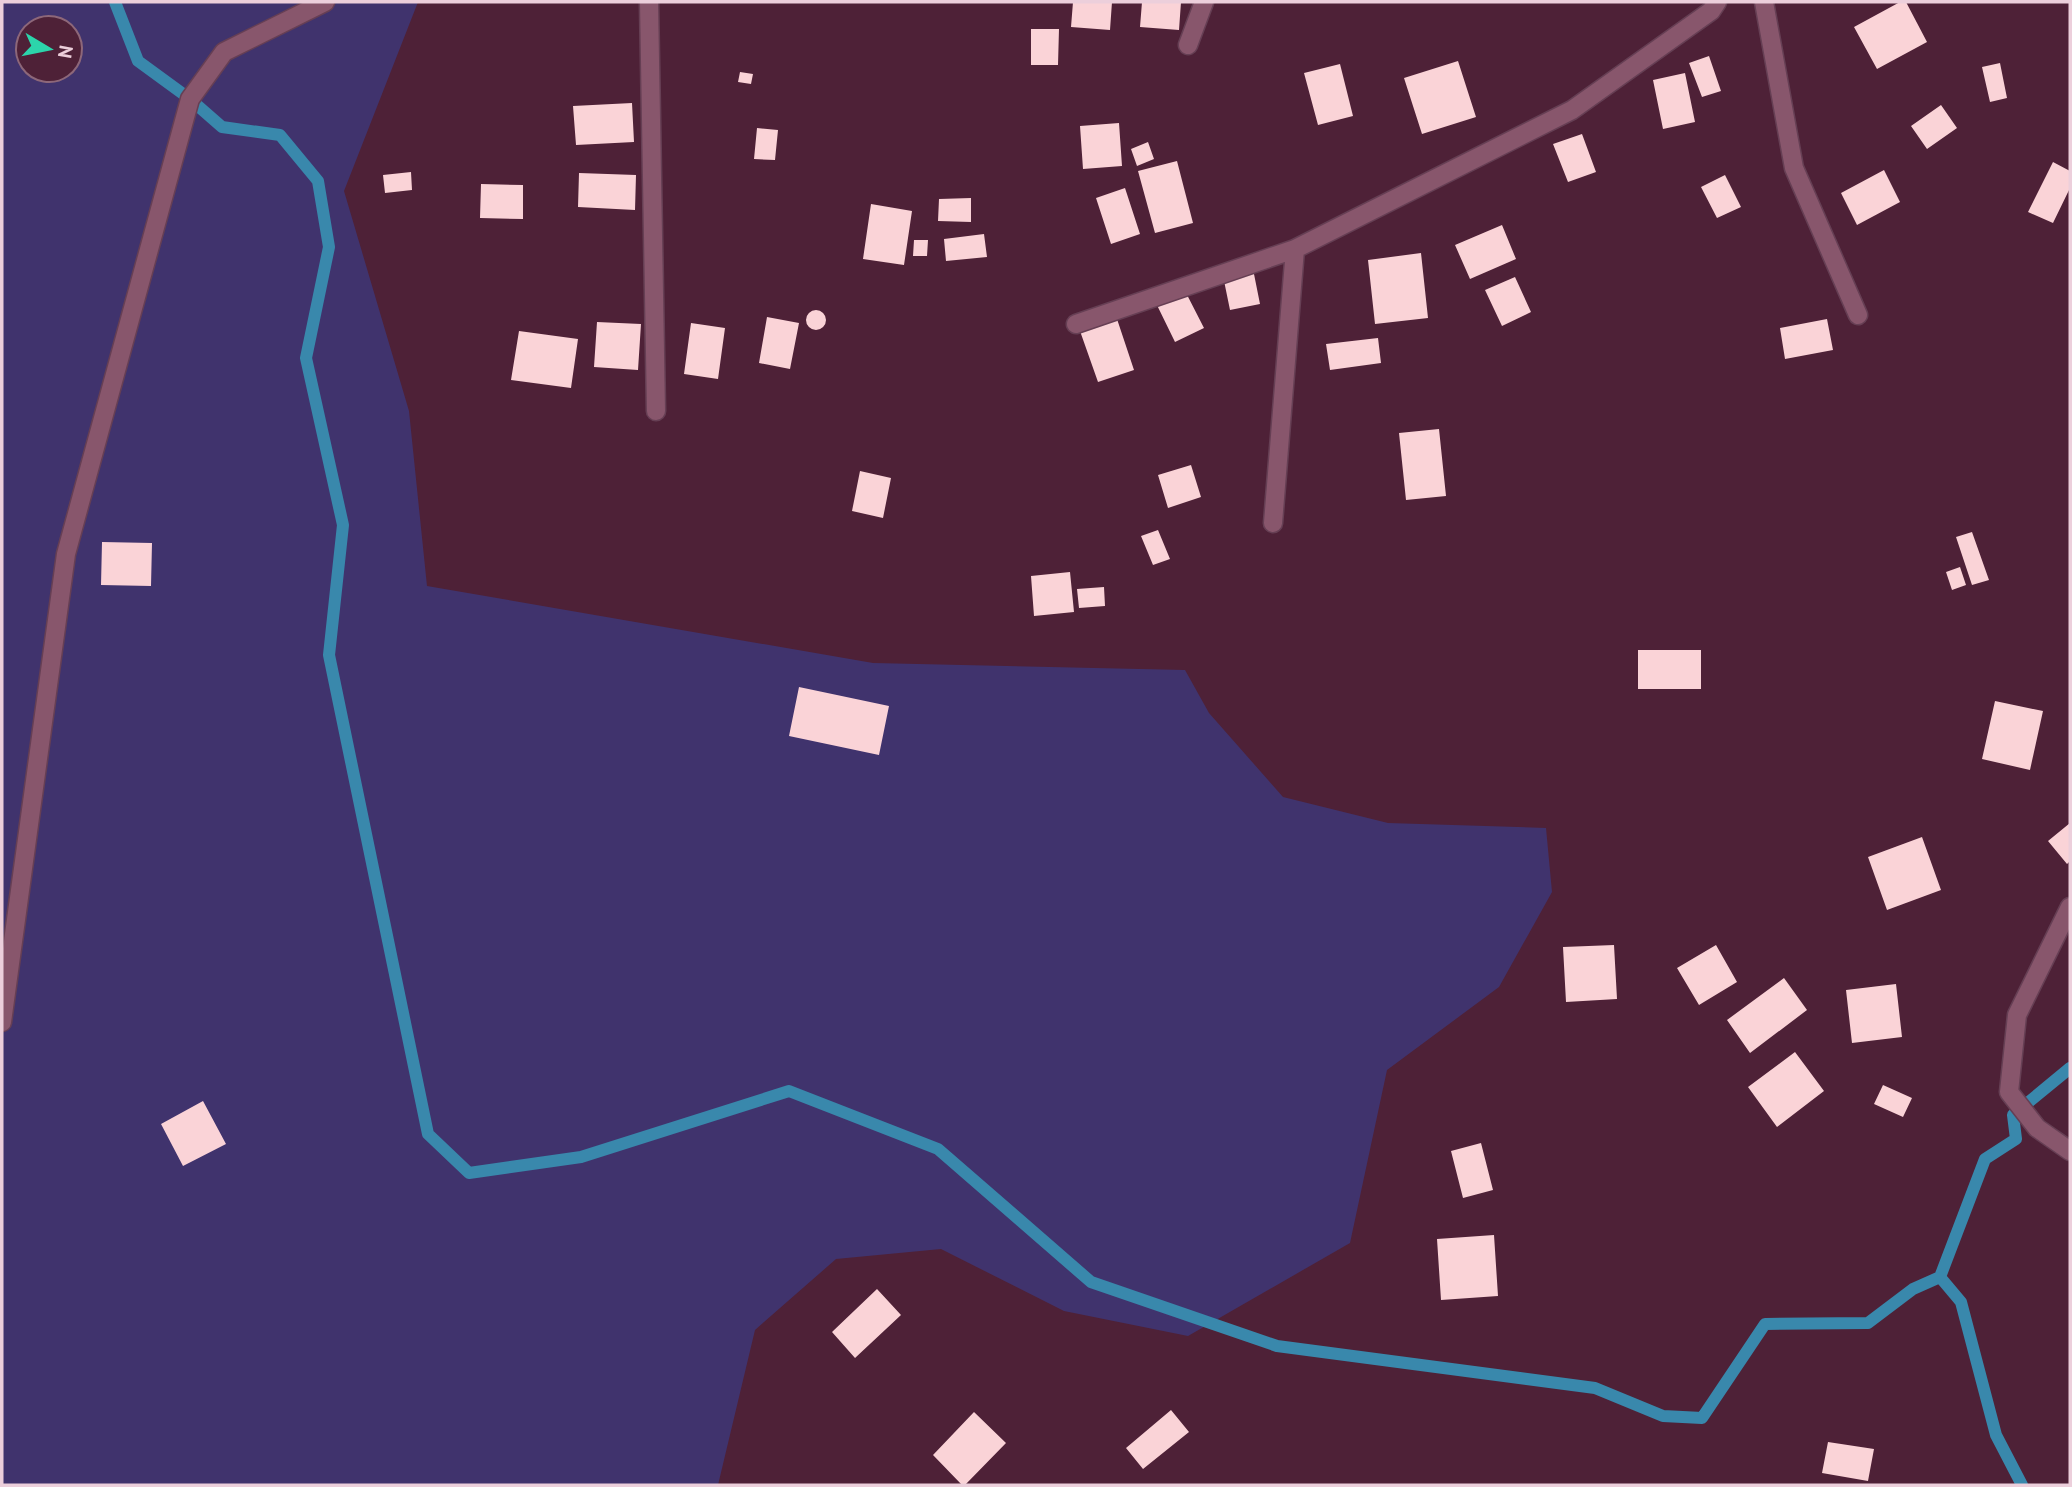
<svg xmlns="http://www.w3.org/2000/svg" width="2072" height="1487" font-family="'PT Sans',sans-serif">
	<rect width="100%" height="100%" fill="#4e2137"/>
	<path fill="#40336d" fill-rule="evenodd" d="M2 2H418L344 191 409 411 427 586 873 663 1185 670 1209 713 1283 797 1388 823 1546 828 1552 892 1499 987 1387 1070 1350 1243 1188 1336 1064 1311 941 1249 836 1259 755 1330 718 1485H2ZM28 28H70V70H28Z"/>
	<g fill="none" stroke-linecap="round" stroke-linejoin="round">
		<path stroke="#3988ac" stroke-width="12" d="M115 2 138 61 190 99 222 127 280 135 318 181 329 247 306 358 343 525 329 655 428 1134 469 1173 581 1157 789 1091 938 1149 1091 1282 1277 1346 1595 1388 1663 1416 1702 1418 1765 1324 1868 1323 1913 1289 1940 1277 1961 1302 1996 1435 2022 1485
			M1940 1277 1985 1159 2016 1139 2013 1115 2070 1068"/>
	</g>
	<path fill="#fad3d7" d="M1073 2H1112L1110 30 1071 27Z
		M1142 2H1181L1179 30 1140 27Z
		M1900 2H1906L1927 42 1877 69 1854 27Z
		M1031 29H1059L1058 65H1031Z
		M1709 56 1721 91 1702 97 1689 63Z
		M1458 61 1476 117 1422 134 1404 78Z
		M2000 63 2007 98 1990 102 1982 67Z
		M1340 64 1353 116 1318 125 1304 73Z
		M740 72 753 74 751 84 738 82Z
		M1685 73 1695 122 1663 129 1653 80Z
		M632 103 634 142 576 145 573 106Z
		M1941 105 1957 128 1927 149 1911 126Z
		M1119 123 1122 166 1083 169 1080 126Z
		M757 128 778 130 775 160 754 159Z
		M1582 134 1596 172 1568 182 1553 144Z
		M1148 142 1154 159 1137 166 1131 149Z
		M1177 161 1193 223 1155 233 1138 171Z
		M2053 162 2070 171V188L2053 223 2028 212Z
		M1884 170 1900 202 1857 225 1841 193Z
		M411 172 412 190 385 193 383 175Z
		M579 173 636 175 635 210 578 207Z
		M1725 175 1741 207 1717 218 1701 187Z
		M481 184 523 185V219L480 218Z
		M1125 188 1140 234 1111 244 1096 198Z
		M971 198V222L938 221 939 199Z
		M871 204 912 211 904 265 863 259Z
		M1502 225 1516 259 1470 279 1455 245Z
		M984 234 987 257 946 261 944 239Z
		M914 240H928L927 256H913Z
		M1421 253 1428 318 1375 324 1368 260Z
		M1252 264 1260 304 1230 310 1222 271Z
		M1515 277 1531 312 1502 326 1485 290Z
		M1182 285 1204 328 1175 342 1154 299Z
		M806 320a10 10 0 1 1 20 0a10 10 0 1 1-20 0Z
		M767 317 799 323 790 369 759 363Z
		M1117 319 1134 370 1098 382 1080 331Z
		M1827 319 1833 350 1785 359 1780 328Z
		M597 322 641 324 638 370 594 367Z
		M691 323 725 328 718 379 684 374Z
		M519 331 578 339 571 388 511 380Z
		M1378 338 1381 363 1330 370 1326 344Z
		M1439 429 1446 496 1406 500 1399 433Z
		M1191 465 1201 497 1168 508 1158 475Z
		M860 471 891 478 883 518 852 511Z
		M1158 530 1170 559 1153 565 1141 536Z
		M1972 532 1989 580 1972 585 1956 537Z
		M102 542 152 543 151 586 101 585Z
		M1960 567 1966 585 1952 590 1946 572Z
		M1070 572 1074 612 1034 616 1031 576Z
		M1104 587 1105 606 1079 608 1077 589Z
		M1638 650H1701V689H1638Z
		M799 687 889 706 879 755 789 736Z
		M1995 701 2043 711 2030 770 1982 759Z
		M2070 823V861L2067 864 2048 841Z
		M1922 837 1941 890 1887 910 1868 857Z
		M1614 945 1617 999 1566 1002 1563 947Z
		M1716 945 1737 982 1699 1005 1677 968Z
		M1784 978 1807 1010 1750 1053 1727 1020Z
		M1896 984 1902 1037 1852 1043 1846 990Z
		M1795 1052 1824 1091 1777 1127 1748 1087Z
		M1883 1085 1912 1098 1903 1117 1874 1104Z
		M203 1101 226 1144 183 1166 161 1124Z
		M1481 1143 1493 1190 1463 1198 1451 1151Z
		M1494 1235 1498 1296 1441 1300 1437 1239Z
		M877 1289 901 1315 855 1358 832 1332Z
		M1171 1410 1189 1432 1143 1469 1126 1448Z
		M974 1412 1006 1443 965 1485H962L933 1455Z
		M1828 1442 1874 1449 1868 1481 1822 1473Z"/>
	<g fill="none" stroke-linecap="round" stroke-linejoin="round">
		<g stroke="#663f54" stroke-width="21">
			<path id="minor" d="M649 2 656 411
				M1764 2 1794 168 1858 315
				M1188 45 1204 2
				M1076 324 1295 249 1572 110 1711 11 1717 2
				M1273 523 1295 249
				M2070 907 2017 1015 2009 1092 2037 1128 2070 1151
				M2 1022 66 554 190 99 224 52 325 2"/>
		</g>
		<use href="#minor" stroke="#88566c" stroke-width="18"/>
	</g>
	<rect width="2072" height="1487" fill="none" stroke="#eccfdb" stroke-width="7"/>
	<g transform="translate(49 49) rotate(100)"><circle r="33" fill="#4e2137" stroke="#8d6779" stroke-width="2"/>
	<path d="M0-5L12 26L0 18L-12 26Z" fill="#2cd5ab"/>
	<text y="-10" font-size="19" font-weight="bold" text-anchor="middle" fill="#eccfdb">N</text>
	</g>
</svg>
